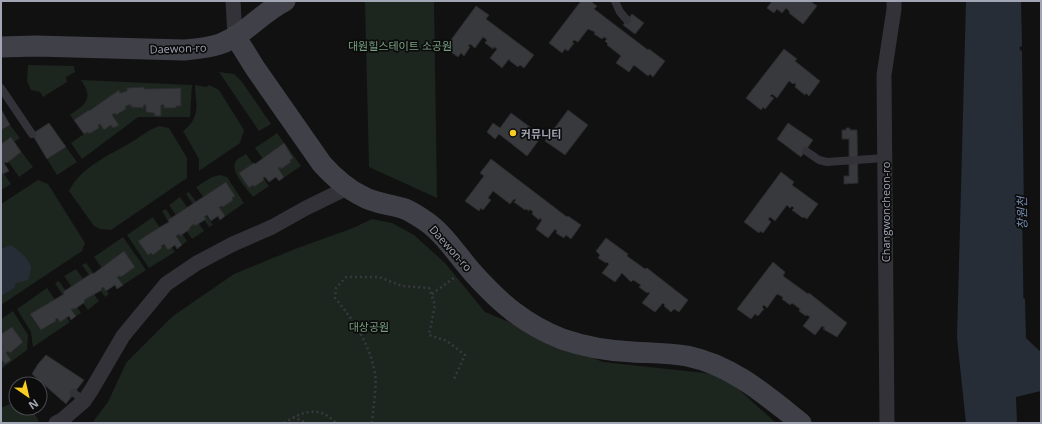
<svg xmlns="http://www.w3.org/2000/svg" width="1042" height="424" font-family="'Open Sans','Noto Sans KR',sans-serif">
	<rect width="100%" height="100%" fill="#111112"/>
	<path fill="#1d251f" d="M365 1H434L437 198 369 167Z
		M28 65 74 66 75 72 66 77 67 82 43 97 40 92 31 90 27 81Z
		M219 72 234 74 242 82 271 124 259 131Z
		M81 80 192 85 190 117H138L82 159 71 143 84 134 70 115C86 104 94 99 81 80Z
		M195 85 206 87 209 85 219 90 244 130 240 143 199 171V159L183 131C201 117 196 105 195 85Z
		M10 125 20 138 14 142 33 167 19 177 1 151V130Z
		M159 126 169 128 187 158V178L111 230 100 229 94 226 69 191C81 167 108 156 130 143 140 137 148 130 159 126Z
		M277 133 301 166 279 181 255 148Z
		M66 147 77 162 57 175 47 159Z
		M246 154 269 186 253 197C247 189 229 171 236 161 238 158 243 156 246 154Z
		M1 170 11 184 1 190Z
		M220 175 227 177 244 203 220 220 196 187 212 177Z
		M38 180 48 184 85 243 82 251 1 305V204Z
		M189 192 213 225 209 227 186 194Z
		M180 197 204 231 192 239 169 205Z
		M166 209 187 241 182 245 162 211Z
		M153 217 175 252 149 268 127 235Z
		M372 219 392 223 414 235 445 263 485 312 603 362 723 375 776 423H92L108 402 126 363 173 316 234 274 295 249 353 228Z
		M123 237 146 270 117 289 94 257Z
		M86 263 109 294 105 297 82 265Z
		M76 269 99 301 88 310 64 276Z
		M59 281 81 313 76 316 55 283Z
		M47 288 70 322 33 347 31 332 17 309Z
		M13 311 28 335 27 350 1 369V319Z
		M16 401V408H31L39 421 36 423H1V408Z"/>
	<path fill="#272d36" d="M966 1H1019L1024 338 1041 355V391L1016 397 1017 423H966L957 338Z
		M10 245C17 249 29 258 31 267 31 271 29 276 28 280L16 283 14 288 1 296V249Z"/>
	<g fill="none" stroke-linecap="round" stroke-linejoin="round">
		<path stroke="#272d36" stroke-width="4" d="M1019 1 1020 45
			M1020 52 1022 219
			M1024 339 1041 355
			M1023 343 1024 339 1023 300"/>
	</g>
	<path fill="#38393d" stroke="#2b2b2e" d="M581 1H590L597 6 594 9 648 50 649 49 665 61 653 77 650 74 648 76 634 65 629 72 616 63 621 56 607 45 608 44 605 41 607 39 604 37 602 39 594 34 595 32 588 29 578 42 574 40 572 42 574 43 568 51 565 49 562 53 549 43Z
		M772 1H810L817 6 803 24 789 13 790 12 786 8 782 13 777 9 774 13 767 8Z
		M476 6 489 15 486 19 534 55 524 68 520 65 518 67 510 61 509 59 502 68 490 58 497 49 494 47 493 49 485 43 487 40 483 37 475 48 470 44 468 46 470 47 464 56 461 53 458 57 445 48Z
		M632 14 644 23 635 34 623 25Z
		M784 49 797 59 795 61 820 81 809 96 806 93 805 95 795 87 796 84 794 83 793 84 789 81 777 98 772 94 770 96 774 98 765 109 763 107 761 110 746 98Z
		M144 87V89L181 88V106H176V108H164V105H161V116H155L154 113 146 112V105H144L143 108 131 107V105H128L125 107 126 109 116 115 115 113 112 115 119 125 113 128 111 125 104 130 100 124 98 125 99 128 89 134 88 132 84 134 74 120 89 110V111L119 90 120 93 127 91V88Z
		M1 109 10 125 1 130Z
		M568 110 588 125 565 155 545 141Z
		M511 113 542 136 527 156 499 134 495 139 487 132 493 123 500 128Z
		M49 123 66 147 47 159 32 134Z
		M788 123 813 140 801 157 777 139Z
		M846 128H850V130H857L858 183 844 184V176H849V139H842V130H846Z
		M11 137 21 152 7 163 6 162 4 163 9 171 3 174 1 171V144Z
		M284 143 293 158 290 160 291 162 281 169 280 167 278 168 284 177 279 181 276 177 269 182 265 177 263 178 264 180 254 187 253 185 249 188 239 173 254 163 255 164Z
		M491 159 567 217 568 216 581 225 571 239 566 235 564 238 556 233 557 231 555 229 548 238 536 229 542 220 540 218 539 220 532 214 533 212 530 209 529 211 526 209 525 210 514 202 516 200 514 199 510 204 493 191 488 198 491 200 483 210 481 208 479 211 465 201 484 176 480 173Z
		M781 172 794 182 792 185 818 204 807 219 804 217 803 218 792 210 794 208 792 206 790 208 787 205 775 221 770 217 768 219 771 222 763 233 760 231 759 233 744 222Z
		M226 182 235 196 232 198 233 200 223 207 222 206 219 207 225 216 220 220 218 216 211 221 207 215 204 217 206 219 195 226 194 224 189 228 190 229 180 236 179 234 176 236 182 245 177 249 175 245 168 250 164 244 161 246 162 248 153 255 151 253 148 255 138 241 160 227 169 222 168 220Z
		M606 238 628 254 627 256 645 269 647 268 688 300 679 312 674 309 671 312 664 306 665 305 663 303 655 312 642 303 650 293 648 292 647 293 639 287 641 285 633 280 631 282 622 273 615 282 602 273 609 264 607 262 606 263 598 258 600 255 596 251Z
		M124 251 135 267 121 277 120 276 117 277 123 285 117 289 115 285 106 291 103 287 101 289 102 290 84 300 85 302 75 309H71L76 316 71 320 69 316 60 322 57 318 55 320 56 321 41 330 30 314 64 294 63 292 92 273 93 274Z
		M773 262 785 272 783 276 808 294 809 293 847 323 837 337 823 329 825 328 822 326 815 335 803 326 810 317 807 315 806 316 799 311 800 309 792 303 790 305 782 299 783 297 777 294 767 308 764 305 762 307 764 309 758 316 755 314 751 319 737 309Z
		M12 327 23 342 10 353 8 351 6 353 11 360 5 364 3 361 1 362V334Z
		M46 355 84 380 66 404 32 374 38 364Z"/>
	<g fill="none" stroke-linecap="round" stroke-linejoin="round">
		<path stroke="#38393f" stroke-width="2.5" stroke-dasharray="2 3" stroke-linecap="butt" d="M432 294 455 277
			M293 417 306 423
			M284 423C303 411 319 405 336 423
			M372 423C373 411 377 384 375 374 370 344 354 321 335 298L336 288 346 277H379L402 286 429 288 435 305 429 335 447 341 465 355 454 379"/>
		<path stroke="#323238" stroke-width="8" d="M615 1 620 12 627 20
			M1 88 32 134
			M806 151 819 160 827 162 885 158
			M74 393 84 401"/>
		<path stroke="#323238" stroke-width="15" d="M233 1 235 36
			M56 423 62 420 84 401 92 389 123 336 166 284 197 263 233 244 272 227 306 208 349 187
			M887 423 884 75 894 9V1"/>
		<path stroke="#404048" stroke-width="21" d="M235 36 255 68 322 164C333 176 347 189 362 196 375 204 391 204 405 209 412 212 418 216 424 220 444 233 457 255 473 273 500 303 524 324 562 339 585 347 609 351 633 352 651 353 670 353 687 356 732 365 767 396 801 423
			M1 47 36 46 184 50C196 49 209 48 220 44 245 35 262 12 285 1"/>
	</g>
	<circle fill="#facd21" stroke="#0c0c0d" stroke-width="1.5" cx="513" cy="133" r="4"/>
	<g text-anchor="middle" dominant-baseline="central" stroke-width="3.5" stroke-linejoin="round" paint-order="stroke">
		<g font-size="11" fill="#77a07f" stroke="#0c0c0d">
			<text x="400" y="45">대원힐스테이트 소공원</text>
			<text x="369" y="326">대상공원</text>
		</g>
		<g font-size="11" fill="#a1a5b4" stroke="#0c0c0d">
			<text transform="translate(178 48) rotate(-2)">Daewon-ro</text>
			<text transform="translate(885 212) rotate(-90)">Changwoncheon-ro</text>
			<text transform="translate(451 248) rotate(48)">Daewon-ro</text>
		</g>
		<g font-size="11" font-weight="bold" fill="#a1a5b4" stroke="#0c0c0d" text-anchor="start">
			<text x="521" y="133">커뮤니티</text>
		</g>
		<g font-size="12" font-style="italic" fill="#768eb1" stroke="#0c0c0d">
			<text transform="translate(1022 213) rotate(-91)">창원천</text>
		</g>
	</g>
	<rect width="1042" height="424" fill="none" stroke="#a1a5b4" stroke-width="4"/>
	<g transform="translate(28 396) rotate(146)"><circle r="19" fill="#0c0c0d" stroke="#484950"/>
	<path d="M0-3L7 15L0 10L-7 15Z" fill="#facd21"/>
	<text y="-6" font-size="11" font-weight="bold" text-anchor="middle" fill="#a1a5b4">N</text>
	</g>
</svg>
